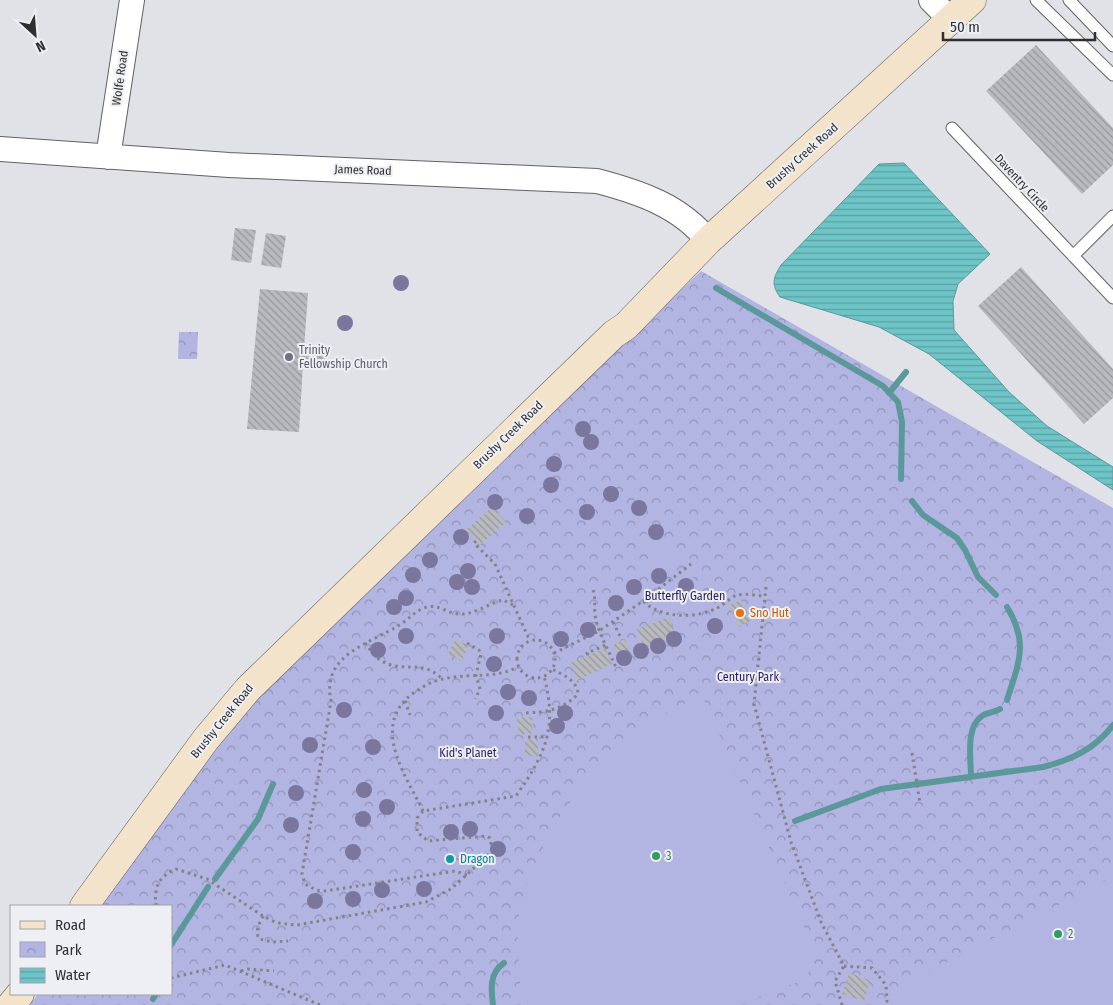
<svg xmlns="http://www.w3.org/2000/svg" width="1113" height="1005" font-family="'Fira Sans Condensed',sans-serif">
	<defs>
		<pattern id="park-crowns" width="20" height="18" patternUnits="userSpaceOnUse" patternTransform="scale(1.25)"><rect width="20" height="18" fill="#b2b4e2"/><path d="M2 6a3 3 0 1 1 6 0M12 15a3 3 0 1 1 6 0" fill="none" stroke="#9193b8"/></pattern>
		<pattern id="water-rules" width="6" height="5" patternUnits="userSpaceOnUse" patternTransform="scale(1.25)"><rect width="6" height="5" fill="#6ec5c7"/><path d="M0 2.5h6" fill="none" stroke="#5ba0a2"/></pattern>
		<pattern id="building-back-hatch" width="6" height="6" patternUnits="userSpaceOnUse" patternTransform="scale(1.25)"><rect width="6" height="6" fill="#b9babf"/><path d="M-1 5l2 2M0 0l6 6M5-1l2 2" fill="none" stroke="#97989c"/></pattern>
	</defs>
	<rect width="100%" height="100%" fill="#e1e2e7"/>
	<path fill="url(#park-crowns)" d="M701 271 1113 508V1005H30L38 994H171V906H101L232 723 512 448Z
		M179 332H198L197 359H178Z"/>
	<path fill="#b2b4e2" d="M649 520 682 564 657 584C649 568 643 537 649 520Z
		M689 572 714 606C686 619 677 611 650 601Z
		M702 695 816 954 806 979 737 1005H524L519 978 517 921 528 881 551 830 603 755 650 721Z
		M1113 877V1005H891L892 990Z"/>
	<path fill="url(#water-rules)" stroke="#5b989a" d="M904 163 990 254 958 284 953 301 954 330 1009 392 1047 426 1113 467V490L1037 441 929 354 879 327 780 297C771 284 773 278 781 265L879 164Z"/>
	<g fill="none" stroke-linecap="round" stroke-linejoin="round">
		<path stroke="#5b989a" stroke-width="6" d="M716 288 883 386 898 402 902 422 901 479
			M889 393 906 372
			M912 501 923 515 957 538 965 550 978 577 996 595
			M1007 700C1019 662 1029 643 1007 607
			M971 777C971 760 965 727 982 716 987 712 994 713 1000 709
			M795 821 881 789 1043 767C1071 760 1095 749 1113 725
			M215 879 258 819 273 784
			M171 945 208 887
			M153 999 156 994
			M493 1005C491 989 489 973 504 963"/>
	</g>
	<path fill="url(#building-back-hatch)" d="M1036 45 1113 128V165L1082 194 986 91Z
		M235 228 256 230 251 263 231 260Z
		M266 233 286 236 281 268 261 265Z
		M1021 267 1113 369V398L1084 424 978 306Z
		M260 289 308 293 304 349 327 350 326 365 303 364 299 432 247 429Z
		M492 507 506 522 480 545 466 530Z
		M741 600 751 621 739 626 729 605Z
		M669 617 676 635 644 647 637 629Z
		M625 639 630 651 618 657 613 645Z
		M455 640 468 645 462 660 448 655Z
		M605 648 612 664 577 680 570 663Z
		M532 717 533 733 519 735 517 718Z
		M525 739H538V756H525Z
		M849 973 870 980 864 1001 842 994Z"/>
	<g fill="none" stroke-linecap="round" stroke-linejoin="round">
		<g stroke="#616166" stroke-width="13">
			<path id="lane" d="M1036 0 1113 75
				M1069 0 1113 46
				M952 128 1113 298
				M1073 256 1113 216"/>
		</g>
		<g stroke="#616166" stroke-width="26">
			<path id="street" d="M931 0 951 20
				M0 149 229 165 597 181C639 192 681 206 708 241
				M108 157 132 0"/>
		</g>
		<g stroke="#616166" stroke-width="29">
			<path id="secondary" d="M84 906 206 739 248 689 614 334 626 326 708 241 972 0
				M11 1005 20 994"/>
		</g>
		<path stroke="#838387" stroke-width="3" stroke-dasharray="2.5 4" stroke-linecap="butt" d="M476 541 474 543 495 564 530 641
			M766 587 754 704 791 842 821 922 844 966
			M593 590C596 598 594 605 595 614 597 631 608 649 615 665L613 666
			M643 601 691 564
			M613 622 622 640
			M517 659a19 19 0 1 1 38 0a19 19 0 1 1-38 0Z
			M365 643C370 649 375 657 382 661 404 674 422 658 442 679
			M467 643 479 650 481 654 476 675 480 689 475 699
			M554 653 599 631 643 601C661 619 698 619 719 607 725 604 731 596 738 595 746 593 757 596 765 596
			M588 655 587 653 606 645
			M405 701 410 715
			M526 713C547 712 562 710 578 694 577 680 563 675 552 669
			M528 737H548
			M912 753 920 803
			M423 811C406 776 370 726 412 694 421 688 431 681 443 679 467 673 496 679 518 667
			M467 875 455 871 325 891 316 890 305 884 302 874 331 701C321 654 370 644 401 624 410 618 416 610 427 607 439 604 448 614 460 614 474 615 489 603 503 600L513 605
			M156 906C154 887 158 877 176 869L207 879 263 916 277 923 297 925 426 902 451 889 487 856 492 850 490 838 486 836 428 841 417 832V818L423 811 516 796C545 754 558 729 544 676
			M263 916C259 924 255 931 259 939L273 942 288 941
			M844 966 872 968 886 985 887 1001 884 1005
			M241 971 248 969 274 971
			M171 978 225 965 320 1005
			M842 1005 835 981 844 966"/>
		<use href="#lane" stroke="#fff" stroke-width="11"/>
		<use href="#street" stroke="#fff" stroke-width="24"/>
		<use href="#secondary" stroke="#f2e3ca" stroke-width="28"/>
	</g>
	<g fill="#7a769d">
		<circle cx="401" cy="283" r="8"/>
		<circle cx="345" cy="323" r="8"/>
		<circle cx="583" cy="429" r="8"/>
		<circle cx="591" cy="442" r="8"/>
		<circle cx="554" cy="464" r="8"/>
		<circle cx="551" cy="485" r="8"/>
		<circle cx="611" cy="494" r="8"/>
		<circle cx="495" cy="502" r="8"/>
		<circle cx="639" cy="508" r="8"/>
		<circle cx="587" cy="512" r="8"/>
		<circle cx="527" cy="516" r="8"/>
		<circle cx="656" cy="532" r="8"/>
		<circle cx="461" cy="537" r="8"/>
		<circle cx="430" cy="560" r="8"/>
		<circle cx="468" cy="571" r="8"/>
		<circle cx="413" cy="575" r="8"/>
		<circle cx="659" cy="576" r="8"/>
		<circle cx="457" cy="582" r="8"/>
		<circle cx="686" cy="586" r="8"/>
		<circle cx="472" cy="587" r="8"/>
		<circle cx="634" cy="587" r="8"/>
		<circle cx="406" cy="598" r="8"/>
		<circle cx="616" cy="603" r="8"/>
		<circle cx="394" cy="607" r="8"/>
		<circle cx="715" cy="626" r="8"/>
		<circle cx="588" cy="630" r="8"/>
		<circle cx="406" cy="636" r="8"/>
		<circle cx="497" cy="636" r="8"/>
		<circle cx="561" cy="639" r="8"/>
		<circle cx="674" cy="639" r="8"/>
		<circle cx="658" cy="646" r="8"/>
		<circle cx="378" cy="650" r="8"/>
		<circle cx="641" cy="651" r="8"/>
		<circle cx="624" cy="658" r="8"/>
		<circle cx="494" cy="664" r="8"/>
		<circle cx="508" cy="692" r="8"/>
		<circle cx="529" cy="698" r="8"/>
		<circle cx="344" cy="710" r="8"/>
		<circle cx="496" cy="713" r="8"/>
		<circle cx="565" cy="713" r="8"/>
		<circle cx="557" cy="726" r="8"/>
		<circle cx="310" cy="745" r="8"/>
		<circle cx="373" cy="747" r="8"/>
		<circle cx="364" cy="790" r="8"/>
		<circle cx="296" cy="793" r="8"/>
		<circle cx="387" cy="807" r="8"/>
		<circle cx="363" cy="819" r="8"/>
		<circle cx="291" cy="825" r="8"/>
		<circle cx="470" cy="829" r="8"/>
		<circle cx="451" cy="832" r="8"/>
		<circle cx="498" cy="849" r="8"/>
		<circle cx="353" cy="852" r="8"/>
		<circle cx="424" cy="889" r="8"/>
		<circle cx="382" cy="890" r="8"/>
		<circle cx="353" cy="899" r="8"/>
		<circle cx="315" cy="901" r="8"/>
	</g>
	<circle fill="#6b7280" stroke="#eeeff4" stroke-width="2" cx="289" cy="357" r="5"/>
	<circle fill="#e8710a" stroke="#eeeff4" stroke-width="2" cx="740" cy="613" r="5"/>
	<g fill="#2e9e5b" stroke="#eeeff4" stroke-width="2">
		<circle cx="656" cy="856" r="5"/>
		<circle cx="1058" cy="934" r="5"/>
	</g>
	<circle fill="#0f9aa8" stroke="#eeeff4" stroke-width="2" cx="450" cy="859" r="5"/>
	<g text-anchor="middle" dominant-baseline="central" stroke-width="4" stroke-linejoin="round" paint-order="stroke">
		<g font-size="12" fill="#2f2f31" stroke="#eeeff4">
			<text transform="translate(120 78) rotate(-82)">Wolfe Road</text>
			<text transform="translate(802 156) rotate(-42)">Brushy Creek Road</text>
			<text transform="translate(363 170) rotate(2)">James Road</text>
			<text transform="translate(1022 183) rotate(47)">Daventry Circle</text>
			<text transform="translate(508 435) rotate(-44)">Brushy Creek Road</text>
			<text transform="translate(222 721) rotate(-51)">Brushy Creek Road</text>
		</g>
		<g font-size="12" fill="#5b616d" stroke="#eeeff4" text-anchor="start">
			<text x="299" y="350">Trinity<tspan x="299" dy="14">Fellowship Church</tspan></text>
		</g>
		<g font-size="12" fill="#261d61" stroke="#eeeff4">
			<text x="685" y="596">Butterfly Garden</text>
			<text x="748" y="677">Century Park</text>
			<text x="468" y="753">Kid's Planet</text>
		</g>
		<g font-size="12" fill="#c56008" stroke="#eeeff4" text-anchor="start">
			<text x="750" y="613">Sno Hut</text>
		</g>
		<g font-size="12" fill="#27864d" stroke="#eeeff4" text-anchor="start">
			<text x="666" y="856">3</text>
			<text x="1068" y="934">2</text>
		</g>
		<g font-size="12" fill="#0d838f" stroke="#eeeff4" text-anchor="start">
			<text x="460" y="859">Dragon</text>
		</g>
	</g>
	<rect x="10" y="905" width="162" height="90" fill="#eeeff4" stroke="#a2a2a6"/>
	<rect x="20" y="921" width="25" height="8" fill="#f2e3ca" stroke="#a2a2a6"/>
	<text x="55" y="930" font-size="15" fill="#2f2f31">Road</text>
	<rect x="20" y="942" width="25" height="15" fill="url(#park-crowns)" stroke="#a2a2a6"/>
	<text x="55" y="955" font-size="15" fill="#2f2f31">Park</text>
	<rect x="20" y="968" width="25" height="15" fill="url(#water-rules)" stroke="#a2a2a6"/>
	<text x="55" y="980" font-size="15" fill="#2f2f31">Water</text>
	<g transform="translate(35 35) rotate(154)" stroke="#eeeff4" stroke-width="4" paint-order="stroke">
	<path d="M0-4L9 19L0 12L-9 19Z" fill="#2f2f31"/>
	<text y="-8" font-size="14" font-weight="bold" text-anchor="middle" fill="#2f2f31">N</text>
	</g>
	<path d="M943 32v8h152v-8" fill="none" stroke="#2f2f31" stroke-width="2.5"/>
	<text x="950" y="32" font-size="15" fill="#2f2f31" stroke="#eeeff4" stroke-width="4" paint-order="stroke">50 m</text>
</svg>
